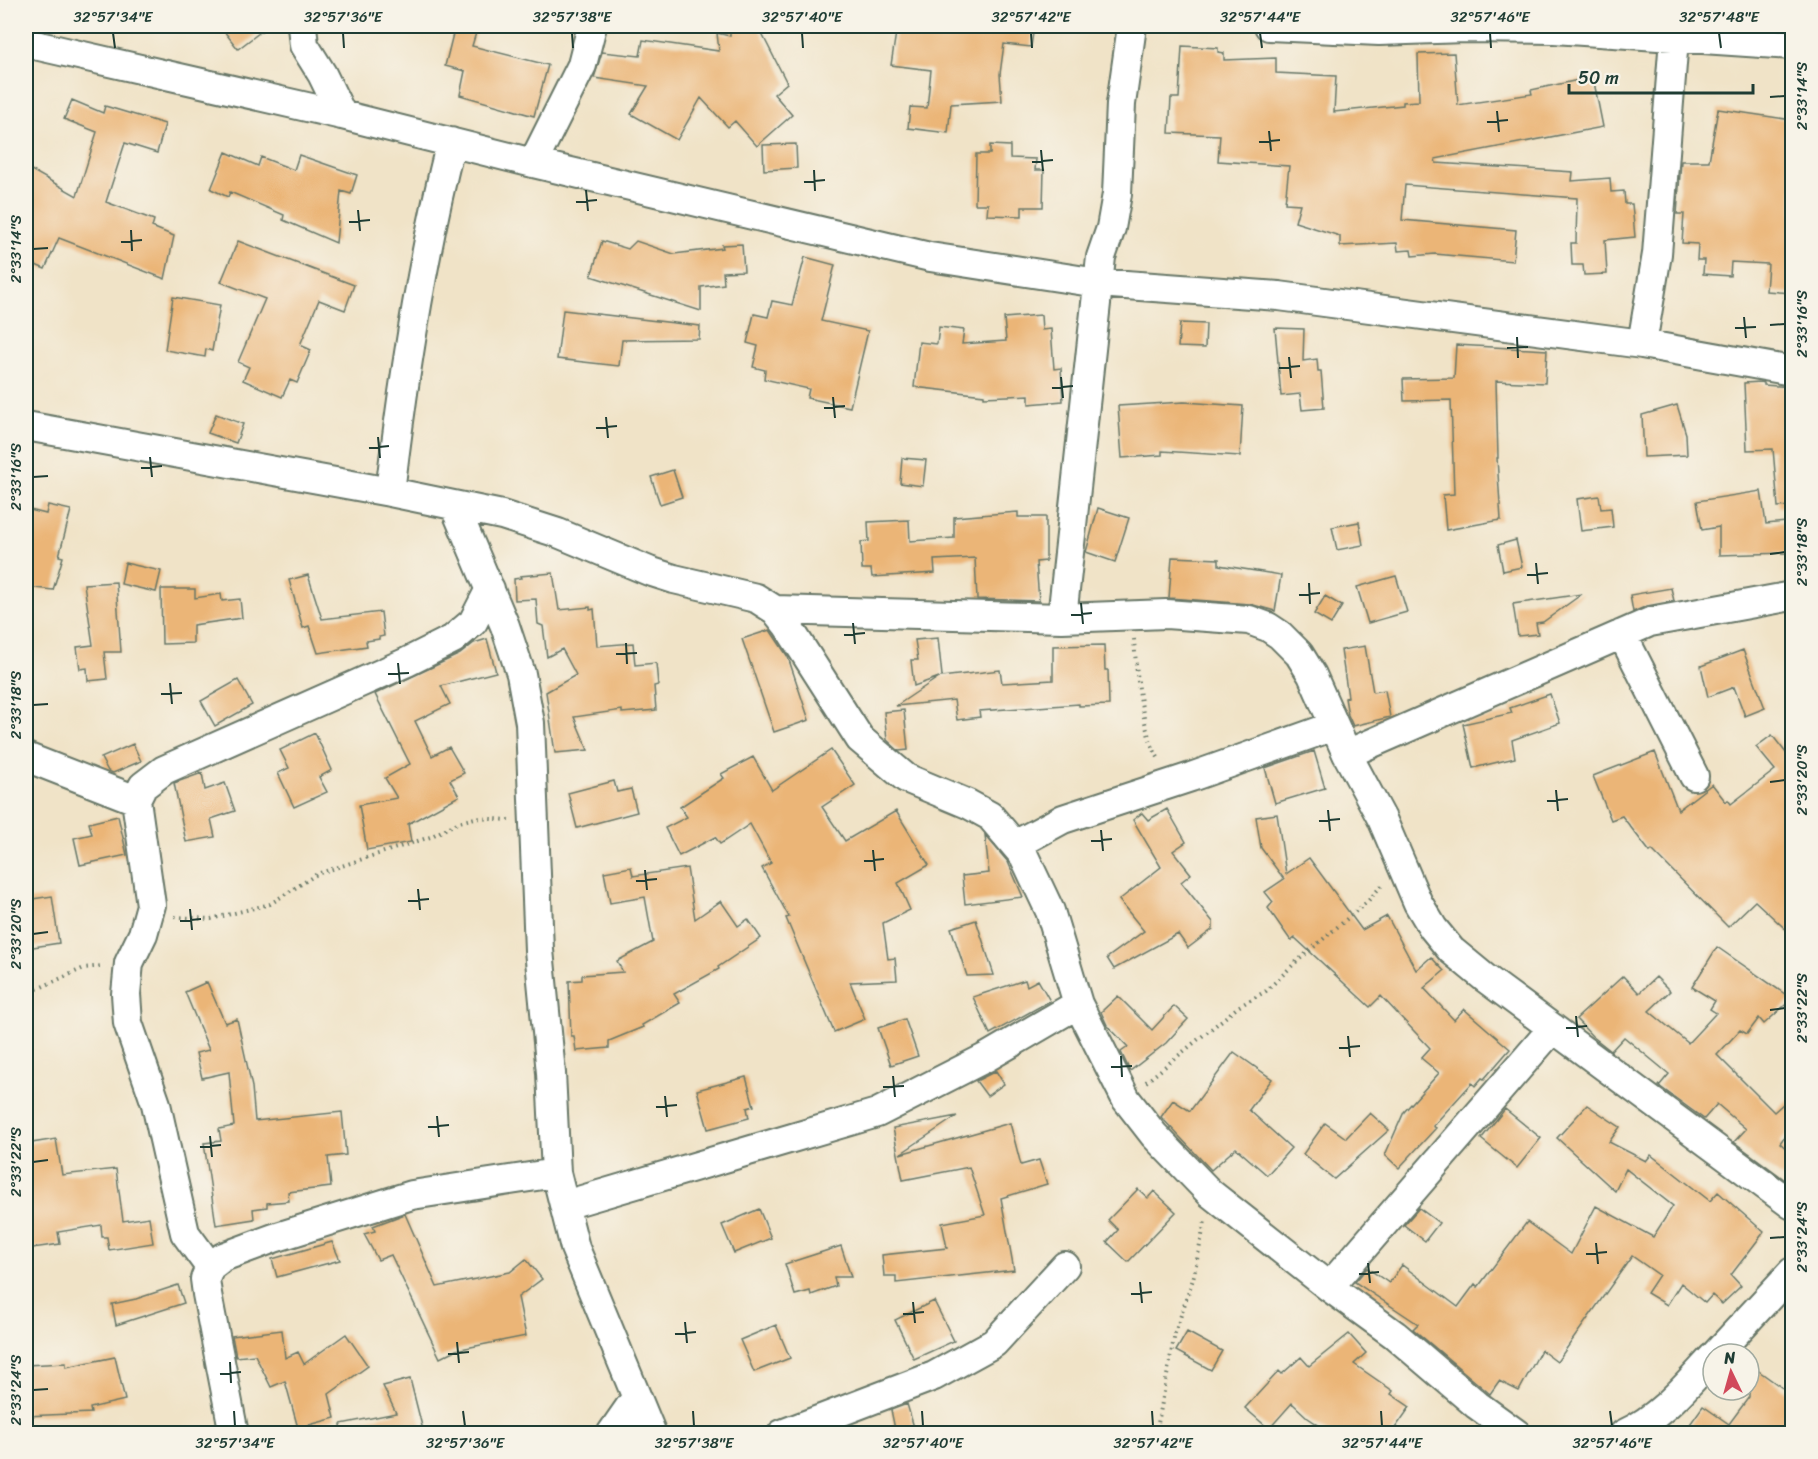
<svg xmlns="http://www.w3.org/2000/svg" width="1818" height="1459" font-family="Sriracha,sans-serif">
	<rect width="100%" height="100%" fill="#f7f3e8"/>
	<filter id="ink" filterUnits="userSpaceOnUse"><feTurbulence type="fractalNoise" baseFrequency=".0167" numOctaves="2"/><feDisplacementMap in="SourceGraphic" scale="12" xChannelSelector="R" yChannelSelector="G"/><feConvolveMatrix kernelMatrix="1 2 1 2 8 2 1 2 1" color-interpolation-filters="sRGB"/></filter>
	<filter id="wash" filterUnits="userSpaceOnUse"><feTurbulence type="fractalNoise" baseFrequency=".008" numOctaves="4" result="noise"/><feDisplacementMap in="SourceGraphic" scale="24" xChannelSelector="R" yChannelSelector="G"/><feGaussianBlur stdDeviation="1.35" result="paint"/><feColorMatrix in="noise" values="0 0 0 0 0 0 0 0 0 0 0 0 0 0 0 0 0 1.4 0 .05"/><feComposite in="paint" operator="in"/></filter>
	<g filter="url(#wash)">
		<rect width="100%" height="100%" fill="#f0e3c7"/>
		<g id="blocks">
			<path fill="#ebb577" d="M220 26H268L238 49Z
				M455 26H478L472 46 548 65 534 116 460 95 465 71 445 66Z
				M730 26H758L787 83 774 94 792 115 757 146 735 121 728 127 701 98 677 140 631 114 648 86 594 78 602 52 640 56 643 40 719 51 717 33 730 36Z
				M897 26H1034L1031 47 1004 44 1000 74 1002 101 951 104 948 133 908 128 910 107 927 108 931 70 891 65Z
				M1182 46 1218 48V52L1224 53V60L1276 58V73L1336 76 1334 112 1403 105V102L1419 101 1418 54 1454 53 1458 105 1532 94 1531 90 1593 77 1603 127 1435 159 1436 163 1573 172 1572 181 1610 178 1611 192 1624 191 1625 204H1632L1635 237 1605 240 1607 274 1584 275 1583 265H1572L1571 243H1576L1577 198 1405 185 1402 220 1516 230 1513 261 1435 254 1412 256 1411 250 1398 251 1397 243 1340 246V236L1295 222 1300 204 1285 203 1289 166 1218 161 1220 135 1169 133 1171 98H1179Z
				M72 100 103 113 105 106 165 124 157 153 125 143 106 202 154 220 152 227 174 236 165 279 59 238 45 269 26 261V167L77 196 97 132 64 119Z
				M1718 109 1792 120V293L1766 291 1768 264 1731 262 1730 276 1703 274 1704 260H1697L1698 244 1682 243 1684 214H1677L1681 161H1709Z
				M796 144 797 168 764 170 763 145Z
				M990 145 1010 146V158L1036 159 1035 170H1044L1043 207H1022V216L987 215 988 204H975L976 154H990Z
				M226 152 258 166 261 157 294 170 299 155 357 175 351 194 341 191 336 243 283 220 284 215 230 192 228 197 211 189Z
				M238 241 354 285 345 310 319 300 300 345 311 350 297 383 290 380 282 397 243 380 249 367 238 362 265 299 221 282Z
				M602 241 628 249 636 241 674 254 723 248 722 245 742 244 744 271 723 272 724 284 701 287V311L591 276Z
				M805 257 835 265 821 321 868 331 850 407 807 398 809 389 764 379 765 370 753 367 758 346 747 343 754 314 768 317 772 301 792 305Z
				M173 297 220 305 212 351 206 349 205 357 165 350Z
				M563 310 700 326 699 339 622 340 619 366 557 359Z
				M1041 315 1042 330 1051 329 1054 369 1061 368 1063 401 1029 404V395L984 397V395L914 387 919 342 937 344 939 327 964 330 962 344 1006 341 1004 318Z
				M1180 323 1206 324 1205 348 1178 347Z
				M1275 328 1304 329 1303 361 1317 359 1318 371H1321L1324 408 1302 410 1300 394 1281 396Z
				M1456 345 1547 350 1545 383 1496 381 1498 458H1497L1501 520 1446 530 1443 495 1454 494 1451 400 1404 401 1403 379 1454 378Z
				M1761 382 1764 383V385L1792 387V506L1778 507 1773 449 1747 450 1744 383Z
				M1184 402 1243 406 1240 456 1162 451V455L1122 458 1118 406Z
				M1677 405 1686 434 1687 455 1644 457 1642 415Z
				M216 414 243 424 236 443 208 433Z
				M902 458 926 460 923 486 900 483Z
				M673 470 682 497 660 504 651 477Z
				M1761 491 1766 524 1786 522 1790 553 1719 555V527L1702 530 1697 501Z
				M1599 496 1601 509 1611 508 1613 527 1581 531 1577 499Z
				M48 505 71 510 59 556 63 557 53 590 26 587V509L46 514Z
				M1098 508 1129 518 1115 562 1086 552Z
				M1018 512V517H1046V561L1036 562 1039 601 977 599 975 558 934 560 935 573 872 577 871 569H862L861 542 869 541 868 522 909 520 910 541 954 538V517Z
				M1359 522 1363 545 1337 550 1332 527Z
				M1516 540 1522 567 1503 571 1498 545Z
				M1172 557 1219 559V565L1281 575 1275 611 1250 604 1169 598Z
				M125 563 161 571 156 592 121 584Z
				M553 573 559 610 590 607V610L594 609 597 646 633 643 635 665 656 663 658 685 654 686 656 710 622 713V710L574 717 588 750 555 753 546 692 576 675 562 649 547 657 543 626 538 624 536 599 515 600 514 579 521 578 520 576Z
				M308 575 322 619 381 612 384 636 379 637V639L366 641 367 646 318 653 309 626 303 628 289 580Z
				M1396 576 1407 612 1368 623 1357 587Z
				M116 582 121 652H104L107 679 88 681 87 668 80 669 77 647 93 645 84 584Z
				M1671 588 1674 601 1647 606 1633 612 1630 595Z
				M161 589H195V598L221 594 222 601 240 599 242 618 193 625V643L162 644Z
				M1582 594 1543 622 1536 623 1538 634 1518 636 1513 604Z
				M1325 596 1342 606 1331 624 1314 614Z
				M770 630 788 657 809 720 774 732 742 639Z
				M938 638 942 676 941 677 1000 670 1002 683 1053 680V646L1104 645 1105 670H1108L1109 705 1079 706V704L979 711 980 717 957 720 954 700 896 706 939 677 914 686 911 660H918L915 640Z
				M487 639 496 672 441 686 450 704 415 721 432 756 449 747 464 773 450 780 459 796 408 824 411 842 367 850 359 805 397 798 385 778 410 764 375 694 460 654 474 643Z
				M1365 646 1373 692 1385 690 1390 717 1353 726 1348 715 1345 698 1348 697 1341 650Z
				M1743 650 1765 708 1745 716 1734 687 1708 697 1701 666Z
				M238 680 252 705 215 726 201 701Z
				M1550 694 1560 723 1512 740 1515 758 1473 768 1463 724 1512 713 1510 708Z
				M904 710 908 750 899 751 887 740 884 712Z
				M315 733 332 770 319 777 327 792 294 807 278 773 289 768 280 750Z
				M1772 735 1790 758 1792 757V935L1755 901 1728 927 1652 850 1650 852 1622 816 1611 820 1593 776 1655 752 1678 810 1712 784 1726 802 1728 800 1731 804 1775 770 1756 747Z
				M133 744 141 761 113 773 108 771 101 758Z
				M831 750 855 785 822 807 845 841 896 811 929 865 898 883 910 910 883 923 888 959 895 958 897 980 850 982 865 1019 834 1032 786 918 789 917 762 868 771 863 750 824 720 844 715 837 679 856 665 828 687 817 680 807 724 778 721 774 753 757 772 790Z
				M1314 751 1325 788 1275 803 1265 768Z
				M202 773 205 790 225 783 235 811 211 819 215 837 186 842 174 783Z
				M614 781 617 792 631 789 637 812 577 828 568 793Z
				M1167 809 1186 842 1173 851 1191 874 1181 882 1213 922V929L1188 948 1178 934 1114 969 1107 958 1144 931 1119 900 1161 867 1133 820 1142 813 1148 820Z
				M1277 814 1286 874 1309 858 1362 930 1387 916 1416 970 1431 957 1444 971 1424 988 1454 1020 1464 1009 1510 1049 1484 1079 1482 1078 1475 1086 1472 1083 1433 1126 1436 1128 1399 1168 1385 1155 1404 1112 1439 1073 1421 1058 1430 1048 1381 996 1370 1007 1295 938 1291 941 1268 908 1273 902 1265 892 1284 879 1261 848 1256 817Z
				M118 816 127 855 80 865 74 838 92 834 89 823Z
				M985 835 1008 862 1023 897 965 904 962 876 989 873Z
				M631 867 633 876 687 868 695 919 721 901 738 926 748 919 761 938 718 967 719 969 674 994 680 1003 642 1025 643 1027 609 1041V1048L576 1051 574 1036H571L569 981 582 980V975L623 972 617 961 653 942 645 897 610 903 604 872Z
				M52 896 59 943 27 948 26 900Z
				M976 920 994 975 967 976 951 928Z
				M1717 947 1792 999 1764 1024 1759 1018 1747 1034 1740 1030 1717 1055 1774 1112 1792 1096V1126L1780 1143 1792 1154V1185L1734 1142 1746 1129 1717 1104 1704 1119 1659 1086 1669 1074 1624 1037 1611 1051 1592 1036 1576 1019 1623 976 1639 993 1656 977 1670 991 1649 1011 1688 1043 1716 1013 1710 1009 1715 1001 1692 987Z
				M1025 980 1027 986 1038 980 1050 1001 990 1034 973 997Z
				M207 982 225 1023 237 1019 252 1087 255 1121 342 1112 346 1155 328 1157 331 1187 288 1192 289 1201 267 1203V1207L253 1209 254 1219 216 1225 204 1143 221 1141 219 1129 234 1126 229 1072 202 1078 196 1053 209 1050 185 992Z
				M1118 996 1152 1030 1174 1006 1188 1019 1166 1043 1130 1071 1121 1052 1128 1047 1107 1025 1101 1012Z
				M905 1019 918 1056 891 1065 878 1028Z
				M1234 1052 1272 1079 1249 1110 1291 1148 1267 1175 1236 1148 1211 1170 1161 1117 1173 1100 1190 1111Z
				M996 1071 1004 1084 987 1096 976 1081Z
				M746 1077 754 1106 747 1108 749 1118 708 1129 697 1090Z
				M1587 1105 1620 1127 1609 1142 1646 1161 1651 1155 1710 1201 1718 1192 1764 1232 1731 1275 1741 1286 1722 1304 1712 1295 1705 1303 1681 1283 1667 1305 1647 1293 1659 1275 1632 1256 1557 1362 1541 1350 1519 1391 1499 1381 1490 1394 1413 1329 1418 1324 1355 1282 1367 1268 1389 1283 1402 1265 1458 1307 1475 1284 1478 1287 1527 1222 1571 1254 1596 1206 1653 1237 1673 1206 1626 1169 1615 1191 1557 1138Z
				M1505 1109 1541 1138 1517 1168 1481 1139Z
				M1370 1113 1389 1130 1334 1179 1303 1154 1325 1123 1346 1138Z
				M957 1116 900 1154 1010 1123 1021 1165 1039 1160 1047 1184 1001 1198 1014 1270 896 1283V1276H884L882 1255 947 1248 942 1223 985 1215 969 1167 903 1180 893 1128Z
				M56 1139 62 1175 116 1169 123 1221 149 1217 153 1243 109 1250 107 1237H102L101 1225 58 1232 60 1244 26 1249V1144Z
				M1138 1189 1148 1198 1154 1191 1176 1212 1128 1262 1107 1242 1118 1230 1108 1220Z
				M1419 1208 1439 1223 1425 1241 1404 1225Z
				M759 1209 771 1238 734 1253 722 1225Z
				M405 1214 437 1287 510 1272 526 1259 542 1279 518 1297 526 1336 456 1350 440 1358 391 1255 378 1260 364 1234 375 1231 373 1226Z
				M332 1242 340 1260 277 1277 272 1259Z
				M841 1246 851 1277H834L836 1286 811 1295 810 1291 795 1295 785 1264Z
				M178 1285 184 1303 116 1325 112 1304 136 1299Z
				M934 1301 954 1341 914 1359 895 1320Z
				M776 1325 790 1358 754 1372 740 1340Z
				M282 1330 285 1358 298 1352 304 1364 346 1334 368 1366 329 1394 335 1418 298 1428 285 1381 271 1387 255 1355 236 1357 232 1336Z
				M1187 1332 1222 1351 1211 1370 1176 1351Z
				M1349 1334 1366 1353 1354 1364 1393 1391 1391 1394 1410 1407 1391 1434H1332L1308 1418 1292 1403 1269 1429 1245 1408 1279 1371 1282 1374 1301 1357 1309 1366Z
				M115 1357 125 1400 90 1408 91 1413 26 1416V1365L66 1363V1367Z
				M1749 1364 1792 1395V1416L1780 1434H1699L1688 1427 1703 1406 1729 1424 1749 1397Z
				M410 1379 424 1434H342L341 1424 396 1413 383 1386Z
				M907 1404 916 1434H896L891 1410Z"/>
		</g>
	</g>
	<g filter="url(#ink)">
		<use href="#blocks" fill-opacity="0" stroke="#687767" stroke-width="1.5"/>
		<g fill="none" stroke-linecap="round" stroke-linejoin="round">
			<g stroke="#687767" stroke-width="32">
				<path id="minor" d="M302 26 304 45 322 74 342 115
					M1269 26 1379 31 1464 28 1554 29 1792 45
					M26 43 342 115 533 163 930 257 1098 283 1279 296 1642 344 1792 371
					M533 163 582 65 592 26
					M1642 344 1657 254 1675 26
					M26 426 390 492 502 515 558 533 649 571 674 579 756 598 775 610 787 625 860 739 906 778 968 804 990 816 1024 856 1050 911 1078 1004 1126 1099 1154 1135 1210 1193 1329 1287 1395 1335 1477 1405 1517 1434
					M390 492C404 374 422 257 451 142
					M455 507 505 626 521 674 530 723 539 950 551 1073 556 1173 575 1248 652 1434
					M775 610 1062 618 1166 614 1249 620 1268 627 1280 635 1299 654 1312 675 1347 754 1382 819 1418 903 1433 928 1451 950 1485 978 1792 1205
					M1062 618 1101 257 1111 228 1117 194 1121 104 1132 26
					M1622 634 1694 776
					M1347 754 1650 622 1792 596
					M26 757 136 800
					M1015 845 1063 819 1191 777 1334 726
					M565 1205 877 1113 987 1057 1078 1004
					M210 1267 185 1233 156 1104 128 1023 126 994 129 963 143 934 151 905 136 800 143 786 164 770 407 662 453 639 473 622 490 589
					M1329 1287 1553 1028
					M1716 1354 1792 1272
					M234 1434 207 1294 205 1279 210 1267 223 1257 274 1238 412 1195 556 1173
					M611 1434 636 1398
					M782 1434 934 1376 994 1343 1065 1266
					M1624 1434C1661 1417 1686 1386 1713 1357"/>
			</g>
			<path stroke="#687767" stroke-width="4" stroke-dasharray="1.5 4.5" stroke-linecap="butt" d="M1134 639C1136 669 1142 737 1160 760
				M175 917 211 919 270 904 317 874 430 837 459 822 475 818 509 820
				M26 994 84 968 103 966
				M1146 1082 1238 1007 1266 991 1295 963 1368 901 1382 885
				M1156 1434 1175 1333 1193 1279 1205 1221"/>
			<use href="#minor" stroke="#fff" stroke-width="28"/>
		</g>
	</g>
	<path fill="none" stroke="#1f3d34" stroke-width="2" d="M113 33 115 48M343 33 344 48M572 33 573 48M802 33 803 48M1031 33 1032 48M1260 33 1262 48M1490 33 1491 48M1719 33 1721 48M1770 97 1785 96M1497 111 1499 132M1487 122 1508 120M1269 131 1271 151M1259 142 1280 140M1041 150 1043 171M1032 162 1053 160M814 170 815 191M804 182 825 180M586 190 588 211M576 202 597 200M358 210 360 231M349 222 370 220M131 230 132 251M121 242 142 240M33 249 48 248M1744 317 1746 338M1770 325 1785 324M1735 328 1756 327M1517 337 1518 358M1507 348 1528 347M1289 357 1291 378M1279 368 1300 366M1061 377 1063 398M1052 388 1073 386M833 397 835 418M824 408 845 406M606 417 608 438M596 428 617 426M378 437 380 458M369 448 389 446M150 457 152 477M141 468 162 466M33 477 48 476M1770 554 1785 552M1536 563 1538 584M1527 575 1548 573M1309 583 1310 604M1299 595 1320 593M1081 603 1083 624M1071 615 1092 613M853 623 855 644M844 635 865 633M626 643 627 664M616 654 637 653M398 663 400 684M388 674 409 673M170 683 172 704M161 694 182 693M33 705 48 704M1770 782 1785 780M1556 790 1558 811M1547 801 1568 799M1328 810 1330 831M1319 821 1340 819M1101 830 1103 851M1091 841 1112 839M873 850 875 871M864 861 884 859M645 870 647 890M636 881 657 879M418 889 420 910M408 901 429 899M190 909 192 930M180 921 201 919M33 934 48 932M1770 1010 1785 1008M1576 1016 1578 1037M1566 1028 1587 1026M1348 1036 1350 1057M1339 1048 1360 1046M1121 1056 1122 1077M1111 1067 1132 1066M893 1076 895 1097M883 1087 904 1086M665 1096 667 1117M656 1107 677 1105M437 1116 439 1137M428 1127 449 1125M210 1136 212 1157M200 1147 221 1145M33 1162 48 1160M1770 1238 1785 1237M1596 1243 1598 1264M1586 1254 1607 1252M1368 1263 1370 1283M1359 1274 1379 1272M1140 1282 1142 1303M1131 1294 1152 1292M913 1302 915 1323M903 1314 924 1312M685 1322 687 1343M675 1334 696 1332M457 1342 459 1363M448 1354 469 1352M230 1362 231 1383M220 1374 241 1372M33 1390 48 1389M234 1411 235 1426M463 1411 465 1426M693 1411 694 1426M922 1411 923 1426M1152 1411 1153 1426M1381 1411 1382 1426M1610 1411 1612 1426"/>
	<rect width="1818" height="1459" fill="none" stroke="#f7f3e8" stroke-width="66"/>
	<g transform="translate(1731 1372) rotate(355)"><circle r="28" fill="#f7f3e8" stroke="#a1aaa0" stroke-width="1.5"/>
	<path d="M0-4.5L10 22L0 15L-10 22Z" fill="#d1495b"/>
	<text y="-9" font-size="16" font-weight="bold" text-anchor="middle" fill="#1f3d34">N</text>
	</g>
	<path d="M1569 84v9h184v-9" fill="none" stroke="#1f3d34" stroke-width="3"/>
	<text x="1578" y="84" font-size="18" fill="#1f3d34" stroke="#f7f3e8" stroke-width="4.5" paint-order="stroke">50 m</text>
	<rect x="33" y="33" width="1752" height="1393" fill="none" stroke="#1f3d34" stroke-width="2"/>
	<g font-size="15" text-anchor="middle" fill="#1f3d34">
		<text x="113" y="22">32°57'34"E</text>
		<text x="343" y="22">32°57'36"E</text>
		<text x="572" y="22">32°57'38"E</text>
		<text x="802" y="22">32°57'40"E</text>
		<text x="1031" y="22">32°57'42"E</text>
		<text x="1260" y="22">32°57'44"E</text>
		<text x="1490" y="22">32°57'46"E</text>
		<text x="1719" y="22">32°57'48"E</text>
		<text transform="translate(1802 96) rotate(-90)" y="5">2°33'14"S</text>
		<text transform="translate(16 249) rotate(-90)" y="5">2°33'14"S</text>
		<text transform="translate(1802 324) rotate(-90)" y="5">2°33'16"S</text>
		<text transform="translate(16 477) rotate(-90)" y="5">2°33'16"S</text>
		<text transform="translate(1802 552) rotate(-90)" y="5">2°33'18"S</text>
		<text transform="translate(16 705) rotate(-90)" y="5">2°33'18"S</text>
		<text transform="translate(1802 780) rotate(-90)" y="5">2°33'20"S</text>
		<text transform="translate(16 934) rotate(-90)" y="5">2°33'20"S</text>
		<text transform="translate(1802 1008) rotate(-90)" y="5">2°33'22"S</text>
		<text transform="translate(16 1162) rotate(-90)" y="5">2°33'22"S</text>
		<text transform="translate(1802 1237) rotate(-90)" y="5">2°33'24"S</text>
		<text transform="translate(16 1390) rotate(-90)" y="5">2°33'24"S</text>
		<text x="235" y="1448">32°57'34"E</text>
		<text x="465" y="1448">32°57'36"E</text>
		<text x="694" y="1448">32°57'38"E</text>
		<text x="923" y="1448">32°57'40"E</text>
		<text x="1153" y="1448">32°57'42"E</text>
		<text x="1382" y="1448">32°57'44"E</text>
		<text x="1612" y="1448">32°57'46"E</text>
	</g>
</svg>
